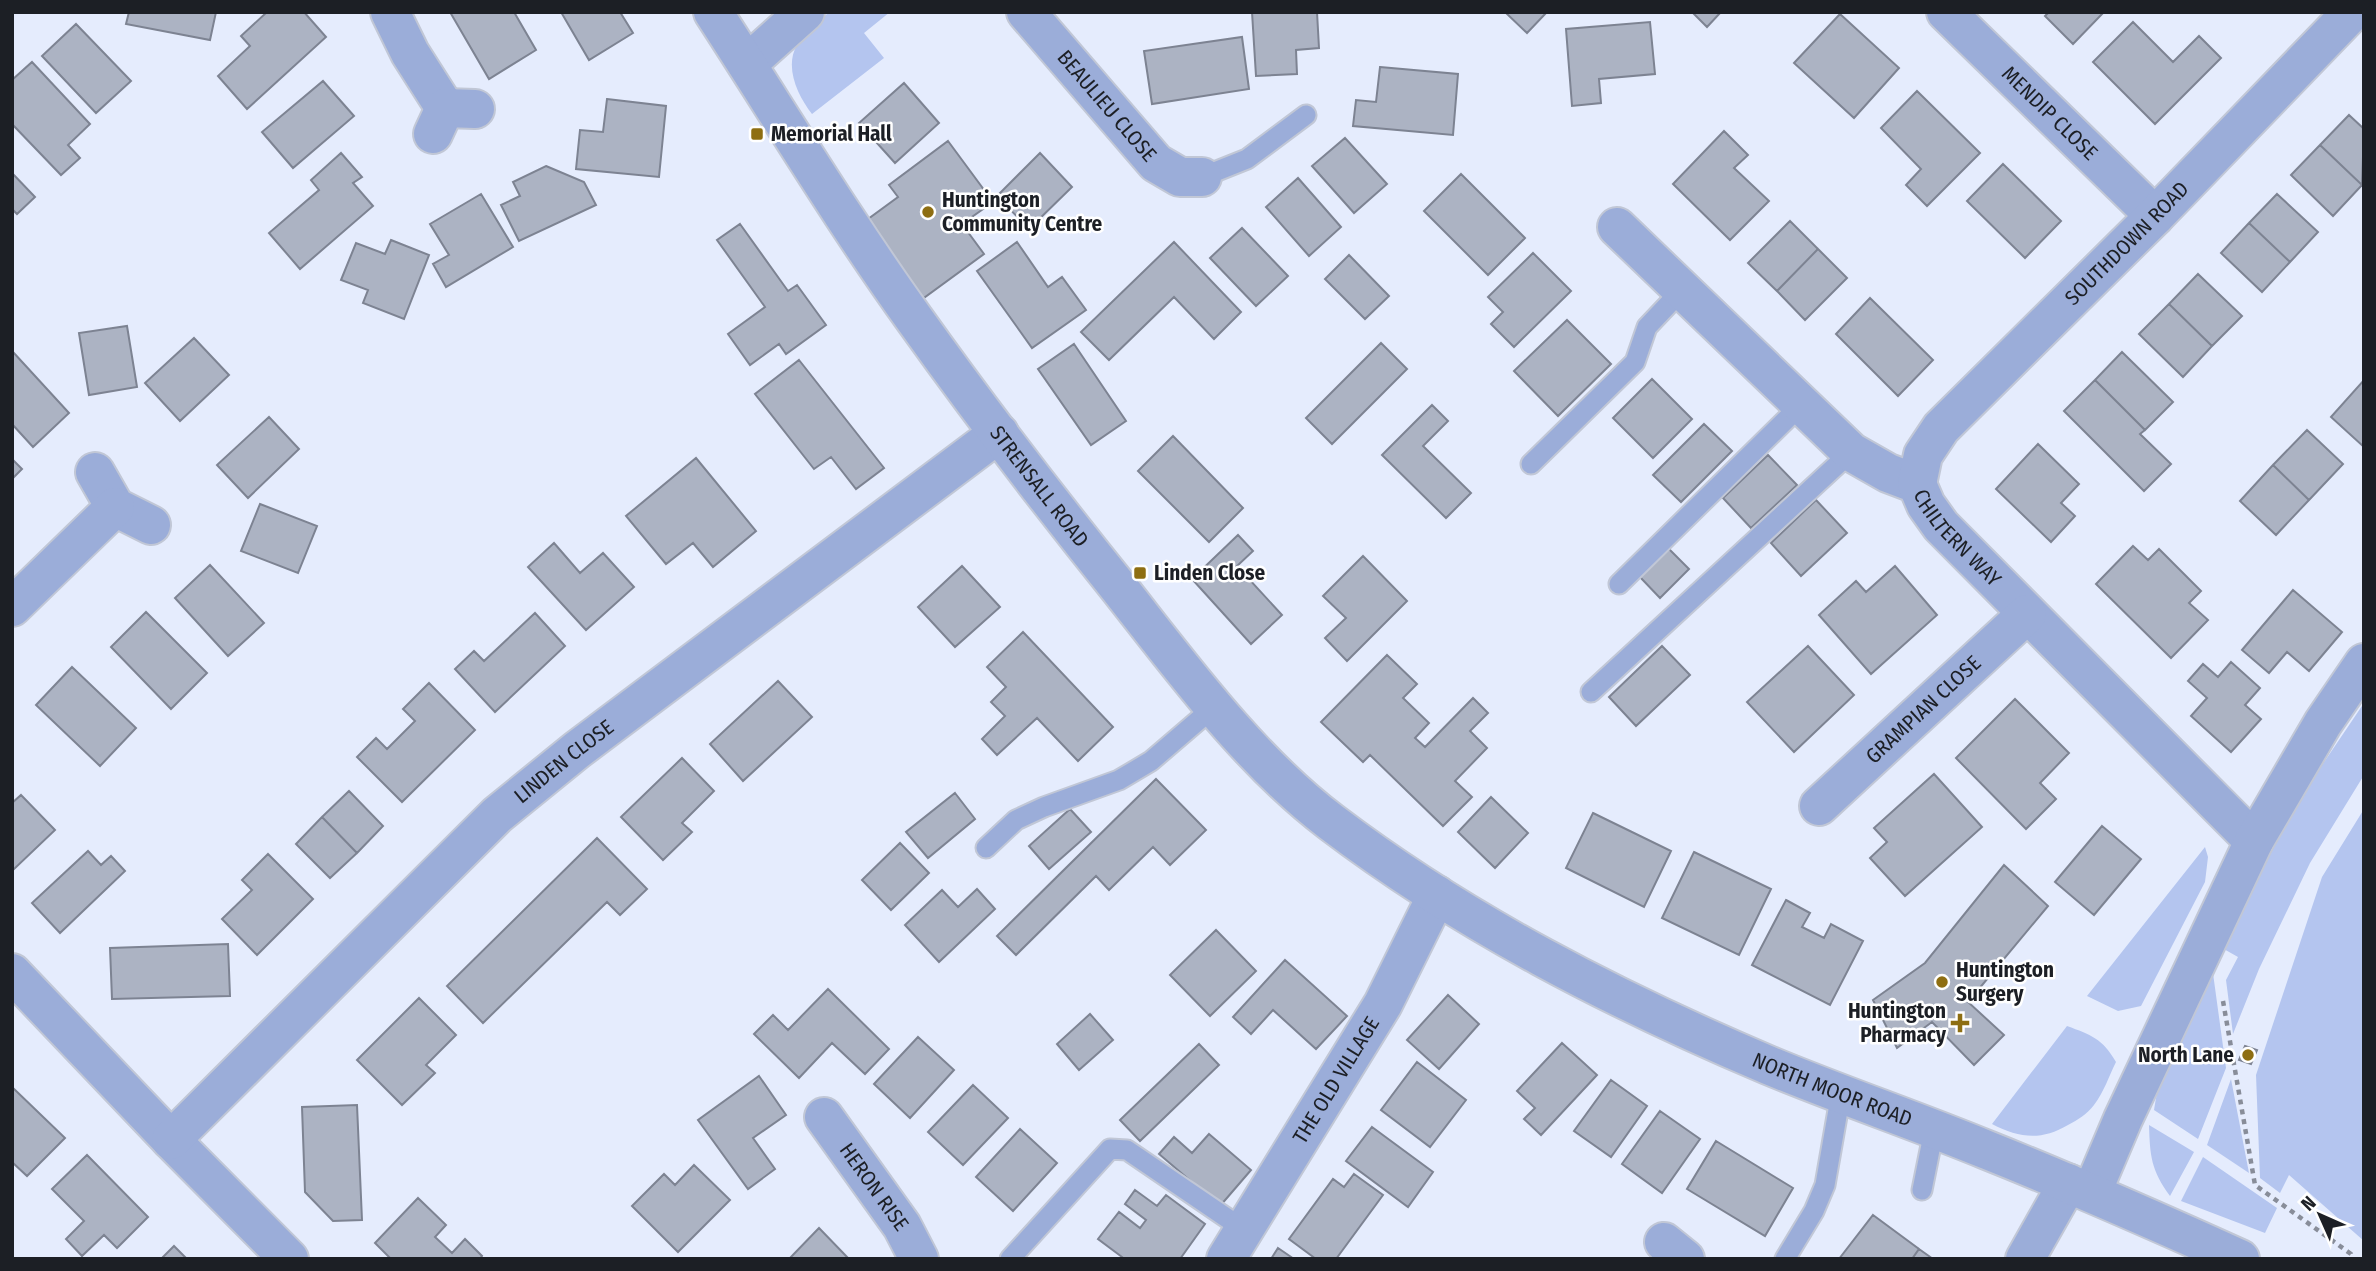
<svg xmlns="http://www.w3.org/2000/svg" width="2376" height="1271" font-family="'Fira Sans Condensed',sans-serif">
	<rect width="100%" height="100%" fill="#e5ecfd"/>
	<path fill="#b4c5ef" d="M829 12H890L864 33 884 58 812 114C798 96 784 67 797 45 805 33 819 22 829 12Z
		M2364 703V775L2310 863 2259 969 2233 1034 2226 980 2238 957 2222 948 2291 811Z
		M2364 809V1241L2289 1175 2280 1193 2260 1178 2256 1075 2322 877Z
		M2205 847 2208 857 2205 882 2141 1006 2118 1011 2087 996Z
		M2212 966 2226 1068 2198 1139 2154 1110C2160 1064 2192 1009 2212 966Z
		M2067 1026C2091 1035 2102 1038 2116 1062 2109 1076 2104 1092 2094 1105 2087 1114 2078 1120 2068 1125 2041 1141 2019 1138 1992 1124Z
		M2231 1079 2249 1173 2207 1145Z
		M2149 1125 2194 1152 2170 1196C2151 1170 2150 1156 2149 1125Z
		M2203 1157 2277 1208 2265 1233 2181 1201Z"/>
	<path fill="#acb3c3" stroke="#7d8392" stroke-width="2" d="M129 12H216L210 40 126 24Z
		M267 12H304L326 37 247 109 218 76 250 46 241 36Z
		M450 12H514L536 50 489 79Z
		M561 12H620L633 33 589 60Z
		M1252 12H1317L1319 48 1296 50 1297 74 1256 76Z
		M1505 12H1547L1527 33Z
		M1692 12H1721L1707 27Z
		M2049 12H2104L2073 44 2045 16Z
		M1840 14 1899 68 1854 118 1794 63Z
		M1650 22 1655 74 1599 79 1601 103 1572 106 1566 29Z
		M2133 22 2173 62 2199 36 2221 58 2155 124 2093 62Z
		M76 24 131 81 96 113 42 56Z
		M1242 37 1249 89 1152 104 1144 51Z
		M32 62 90 124 68 145 80 158 61 175 12 124V80Z
		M1380 67 1458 74 1453 135 1353 126 1356 100 1376 102Z
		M323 81 354 116 293 168 262 132Z
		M904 83 939 123 895 163 859 123Z
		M1917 91 1980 153 1927 206 1906 185 1921 169 1881 128Z
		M607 99 666 106 659 177 576 169 580 130 603 132Z
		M2349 115 2364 129 2362 185 2320 145Z
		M1724 131 1748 155 1734 168 1769 201 1730 240 1673 184Z
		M1345 138 1387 184 1354 213 1312 166Z
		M948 141 993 202 962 224 984 254 921 300 864 222 898 197 889 185Z
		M2320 145 2362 185 2333 216 2291 175Z
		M341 153 362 177 353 183 373 206 300 269 269 233 319 190 311 180Z
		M1040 153 1072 187 1029 229 997 196Z
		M2003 164 2061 221 2025 258 1967 201Z
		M546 166 584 182 596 205 519 241 501 205 520 196 513 182Z
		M12 173 35 197 17 214 12 209Z
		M1461 174 1525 238 1488 275 1424 211Z
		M1298 178 1341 227 1309 256 1266 207Z
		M481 194 513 247 446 287 433 264 449 255 430 224Z
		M2277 194 2318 232 2290 262 2249 223Z
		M1790 221 1818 249 1777 291 1748 263Z
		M2249 223 2290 262 2262 292 2221 253Z
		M740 224 788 291 797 285 826 325 786 354 779 344 750 365 728 334 765 307 717 240Z
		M1242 228 1288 276 1256 306 1210 258Z
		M391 240 429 255 404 319 363 303 368 290 341 280 356 243 385 254Z
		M1017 242 1048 287 1062 277 1086 310 1032 348 977 271Z
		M1174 242 1241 312 1214 339 1174 297 1109 360 1081 332Z
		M1818 249 1847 278 1805 320 1777 291Z
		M1533 253 1571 291 1514 347 1491 324 1503 312 1488 297Z
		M1349 255 1389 296 1365 319 1325 279Z
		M2198 274 2242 316 2212 346 2169 304Z
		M1870 298 1933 360 1898 396 1836 334Z
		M2169 304 2212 346 2183 377 2139 334Z
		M1567 320 1611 364 1558 416 1514 371Z
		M127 326 137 387 89 395 79 333Z
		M194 338 229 375 180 421 145 383Z
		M1381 343 1407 369 1332 444 1306 418Z
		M1074 344 1126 421 1091 445 1038 369Z
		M13 352 69 413 33 447 12 424Z
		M2122 352 2173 402 2145 430 2095 380Z
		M799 360 884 468 856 489 831 457 814 469 755 394Z
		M1652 379 1692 419 1653 458 1613 418Z
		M2095 380 2145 430 2140 434 2171 464 2144 491 2064 411Z
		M2364 380V447L2331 417Z
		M1432 405 1448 421 1423 446 1471 493 1446 518 1382 455Z
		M269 417 299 449 248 498 217 465Z
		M1704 424 1732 451 1681 502 1653 475Z
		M2307 430 2343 464 2309 500 2273 465Z
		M1173 436 1243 508 1209 542 1138 471Z
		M2038 444 2079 484 2061 503 2075 516 2051 542 1996 489Z
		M1768 455 1797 485 1751 528 1723 498Z
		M696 458 756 531 713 567 693 543 666 564 626 516Z
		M12 459 22 469 12 479Z
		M2273 465 2309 500 2276 535 2240 501Z
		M1816 500 1847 533 1801 576 1771 543Z
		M260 504 317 526 298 573 241 551Z
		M1238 535 1253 551 1237 566 1282 615 1251 644 1192 579Z
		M554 543 580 573 603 553 634 587 586 630 528 567Z
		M2133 546 2148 560 2159 549 2201 591 2189 603 2208 620 2171 658 2096 584Z
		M1668 548 1689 569 1660 598 1639 576Z
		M1363 556 1407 601 1347 661 1325 638 1346 618 1323 596Z
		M210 565 264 623 228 656 175 598Z
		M962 566 1000 607 955 647 918 607Z
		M1895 566 1937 615 1871 674 1819 615 1856 581 1866 592Z
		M2293 590 2342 632 2309 671 2287 652 2269 673 2242 650Z
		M146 612 207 673 171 709 111 647Z
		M535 613 565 646 495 712 455 669 474 651 484 661Z
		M1023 632 1113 727 1078 761 1037 718 997 755 982 739 1005 716 991 702 1006 687 987 667Z
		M1662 646 1690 675 1636 726 1609 697Z
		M1808 646 1854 695 1794 752 1747 702Z
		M1387 655 1417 684 1403 698 1429 723 1415 738 1425 747 1473 698 1488 713 1470 731 1487 748 1455 781 1472 797 1443 826 1370 755 1363 762 1321 722Z
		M2231 662 2260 688 2245 705 2261 719 2231 752 2191 716 2207 698 2188 681 2203 664 2218 677Z
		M72 667 136 728 100 766 36 705Z
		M778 681 812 717 743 781 710 744Z
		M429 683 475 730 402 802 357 757 376 738 387 749 415 721 403 709Z
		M2015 699 2069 753 2040 783 2056 799 2026 829 1956 758Z
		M682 758 714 791 682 823 692 832 663 860 621 817Z
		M1934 774 1982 827 1905 896 1870 858 1887 842 1874 828Z
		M1156 779 1206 830 1170 865 1153 847 1109 890 1096 876 1016 955 997 936Z
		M349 791 383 826 357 853 322 817Z
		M955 793 975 819 928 858 906 832Z
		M21 795 55 830 12 871V803Z
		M1491 797 1528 833 1495 868 1458 832Z
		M1070 809 1091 832 1049 869 1029 846Z
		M1593 813 1671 851 1644 907 1566 868Z
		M322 817 357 853 330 878 296 844Z
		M2102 826 2141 859 2094 915 2055 882Z
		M597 838 647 889 620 915 607 902 483 1023 447 986Z
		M900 843 929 873 891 910 862 880Z
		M88 851 101 865 111 856 125 871 60 933 32 903Z
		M1694 852 1771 889 1739 955 1662 918Z
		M268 854 313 899 257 955 222 919 252 890 242 880Z
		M2004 865 2048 906 1968 1002 2004 1035 1974 1065 1932 1022 1897 1048 1873 1000 1925 963Z
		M977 889 995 909 939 962 905 925 942 890 958 907Z
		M1786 900 1810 913 1802 927 1824 938 1831 924 1863 941 1830 1005 1752 965Z
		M1216 930 1256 971 1210 1016 1170 975Z
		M228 944 230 996 112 999 110 948Z
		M1285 960 1347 1016 1316 1049 1273 1010 1251 1034 1233 1017Z
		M828 989 889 1049 865 1074 832 1043 799 1078 754 1034 773 1015 788 1030Z
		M1448 995 1479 1024 1439 1069 1407 1040Z
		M419 998 456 1035 426 1065 435 1073 402 1105 357 1060Z
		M1090 1014 1113 1040 1079 1070 1057 1044Z
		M918 1037 954 1070 910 1118 874 1084Z
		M1562 1043 1597 1075 1541 1135 1524 1119 1535 1108 1517 1091Z
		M1199 1044 1219 1065 1140 1141 1120 1120Z
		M2245 1046 2257 1050 2251 1064 2239 1060Z
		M1417 1062 1466 1100 1430 1147 1381 1110Z
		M759 1076 786 1115 753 1138 775 1169 748 1189 698 1120Z
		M1611 1080 1647 1106 1611 1157 1574 1131Z
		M973 1085 1008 1118 963 1165 928 1132Z
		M12 1087 65 1138 27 1176 12 1162Z
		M357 1105 362 1220 333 1221 305 1192 302 1107Z
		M1660 1111 1700 1139 1662 1193 1622 1164Z
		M1372 1127 1433 1172 1408 1207 1346 1161Z
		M1020 1129 1057 1163 1013 1211 976 1177Z
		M1209 1134 1251 1170 1220 1206 1159 1154 1174 1137 1192 1153Z
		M1716 1141 1793 1188 1765 1236 1687 1189Z
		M87 1155 148 1217 117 1248 104 1235 82 1256 66 1239 84 1221 52 1189Z
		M694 1165 730 1200 678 1252 632 1206 664 1174 675 1185Z
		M1354 1174 1383 1195 1336 1259H1316L1289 1239 1333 1179 1344 1187Z
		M1135 1190 1157 1206 1166 1195 1205 1224 1180 1259H1121L1122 1257 1098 1239 1119 1212 1140 1228 1146 1220 1125 1204Z
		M418 1198 446 1225 435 1237 452 1253 465 1239 482 1256 480 1259H391L375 1243Z
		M1873 1215 1919 1249 1912 1259H1839Z
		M819 1228 849 1259H789Z
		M174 1246 187 1259H161Z
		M1278 1248 1294 1259H1271Z
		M1919 1249 1933 1259H1912Z"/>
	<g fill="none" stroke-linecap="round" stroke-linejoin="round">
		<g stroke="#c1c7d6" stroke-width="23">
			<path id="service" d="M1202 177 1247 159 1306 115
				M1531 464 1635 362 1647 327 1682 290
				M1619 584 1801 405
				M1591 692 1851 452
				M986 848 1016 820 1044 807 1119 780 1151 761 1214 707
				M1922 1190 1934 1130
				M1010 1259 1110 1149 1127 1150 1243 1229
				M1785 1259 1814 1211 1825 1185 1841 1093"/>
		</g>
		<g stroke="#c1c7d6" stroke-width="42">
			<g id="minor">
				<path d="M390 12 410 53 445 108"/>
				<path id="s1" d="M1026 12 1156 163 1180 177H1202"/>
				<path id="s2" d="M1946 12 2155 216"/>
				<path d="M747 64 805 12"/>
				<path d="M433 134 445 108 475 109"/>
				<path id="s3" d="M1617 227 1851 452 1888 473 1917 484 1926 505 1941 526 2254 841"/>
				<path d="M95 472 115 507 151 525"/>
				<path id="s4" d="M1917 484 1923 455 1941 428 2155 216 2352 12"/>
				<path d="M12 607 115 507"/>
				<path id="s5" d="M1819 806 2027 614"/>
				<path d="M12 973 171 1140 289 1259"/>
				<path id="s6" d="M824 1117 902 1226 919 1259"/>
				<path id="s7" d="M171 1140 497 815 577 750 999 433"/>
				<path d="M2092 1192 2123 1119 2254 841 2323 723 2364 663"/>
				<path d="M1664 1242 1685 1259"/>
				<path id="s8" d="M1226 1259 1383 1004 1437 895"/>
				<path d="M2025 1259 2068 1183"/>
			</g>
		</g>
		<g stroke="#c1c7d6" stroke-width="42">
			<g id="tertiary">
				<path id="s9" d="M713 12C780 115 843 220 915 320 980 411 1049 501 1119 588 1182 668 1250 761 1331 822 1464 923 1615 1000 1768 1065 1840 1095 1914 1120 1987 1150 2072 1184 2156 1221 2240 1259"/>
			</g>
		</g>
		<path stroke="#888d99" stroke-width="4.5" stroke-dasharray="5 5" stroke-linecap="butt" d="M2223 1001 2255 1185 2351 1254 2352 1259"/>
		<use href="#service" stroke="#9badd9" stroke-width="19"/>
		<use href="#minor" stroke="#9badd9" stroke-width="38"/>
		<use href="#tertiary" stroke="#9badd9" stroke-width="38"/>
	</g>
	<g fill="#8e6e12" stroke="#fff" stroke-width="2.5">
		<rect x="750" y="127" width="14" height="14" rx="3.5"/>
		<circle cx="928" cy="212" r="7"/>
		<rect x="1133" y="566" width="14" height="14" rx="3.5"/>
		<circle cx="1942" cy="982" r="7"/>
		<path d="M1956.5 1012.5h7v7h7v7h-7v7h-7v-7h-7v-7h7z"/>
		<circle cx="2248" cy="1055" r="7"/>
	</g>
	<g text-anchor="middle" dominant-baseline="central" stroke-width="5" stroke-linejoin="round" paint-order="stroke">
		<g font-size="21" fill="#1c1f25" stroke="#fff">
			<text stroke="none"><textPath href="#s1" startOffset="124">BEAULIEU CLOSE</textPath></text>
			<text stroke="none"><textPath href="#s2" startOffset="145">MENDIP CLOSE</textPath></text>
			<text stroke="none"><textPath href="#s4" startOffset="324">SOUTHDOWN ROAD</textPath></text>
			<text stroke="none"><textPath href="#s9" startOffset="576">STRENSALL ROAD</textPath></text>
			<text stroke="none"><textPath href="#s3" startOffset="466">CHILTERN WAY</textPath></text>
			<text stroke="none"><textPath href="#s5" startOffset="142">GRAMPIAN CLOSE</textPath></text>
			<text stroke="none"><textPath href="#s7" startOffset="546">LINDEN CLOSE</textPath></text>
			<text stroke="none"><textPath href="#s8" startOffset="210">THE OLD VILLAGE</textPath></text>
			<text stroke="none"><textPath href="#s9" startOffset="1592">NORTH MOOR ROAD</textPath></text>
			<text stroke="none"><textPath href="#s6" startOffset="86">HERON RISE</textPath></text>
		</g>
		<g font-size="21" font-weight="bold" fill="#1c1f25" stroke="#fff" text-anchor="start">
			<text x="771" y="134">Memorial Hall</text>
			<text x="942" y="200">Huntington<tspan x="942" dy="24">Community Centre</tspan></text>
			<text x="1154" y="573">Linden Close</text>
			<text x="1956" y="970">Huntington<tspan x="1956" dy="24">Surgery</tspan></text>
			<text x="1946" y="1011" text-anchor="end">Huntington<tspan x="1946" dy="24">Pharmacy</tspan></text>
			<text x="2234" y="1055" text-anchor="end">North Lane</text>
		</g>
	</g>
	<rect width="2376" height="1271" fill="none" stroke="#1c1f25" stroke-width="28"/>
	<g transform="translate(2320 1215) rotate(315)" stroke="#ffffff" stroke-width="5" paint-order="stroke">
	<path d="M0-5L12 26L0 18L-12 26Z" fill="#1c1f25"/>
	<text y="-10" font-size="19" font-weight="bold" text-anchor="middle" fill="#1c1f25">N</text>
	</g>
</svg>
